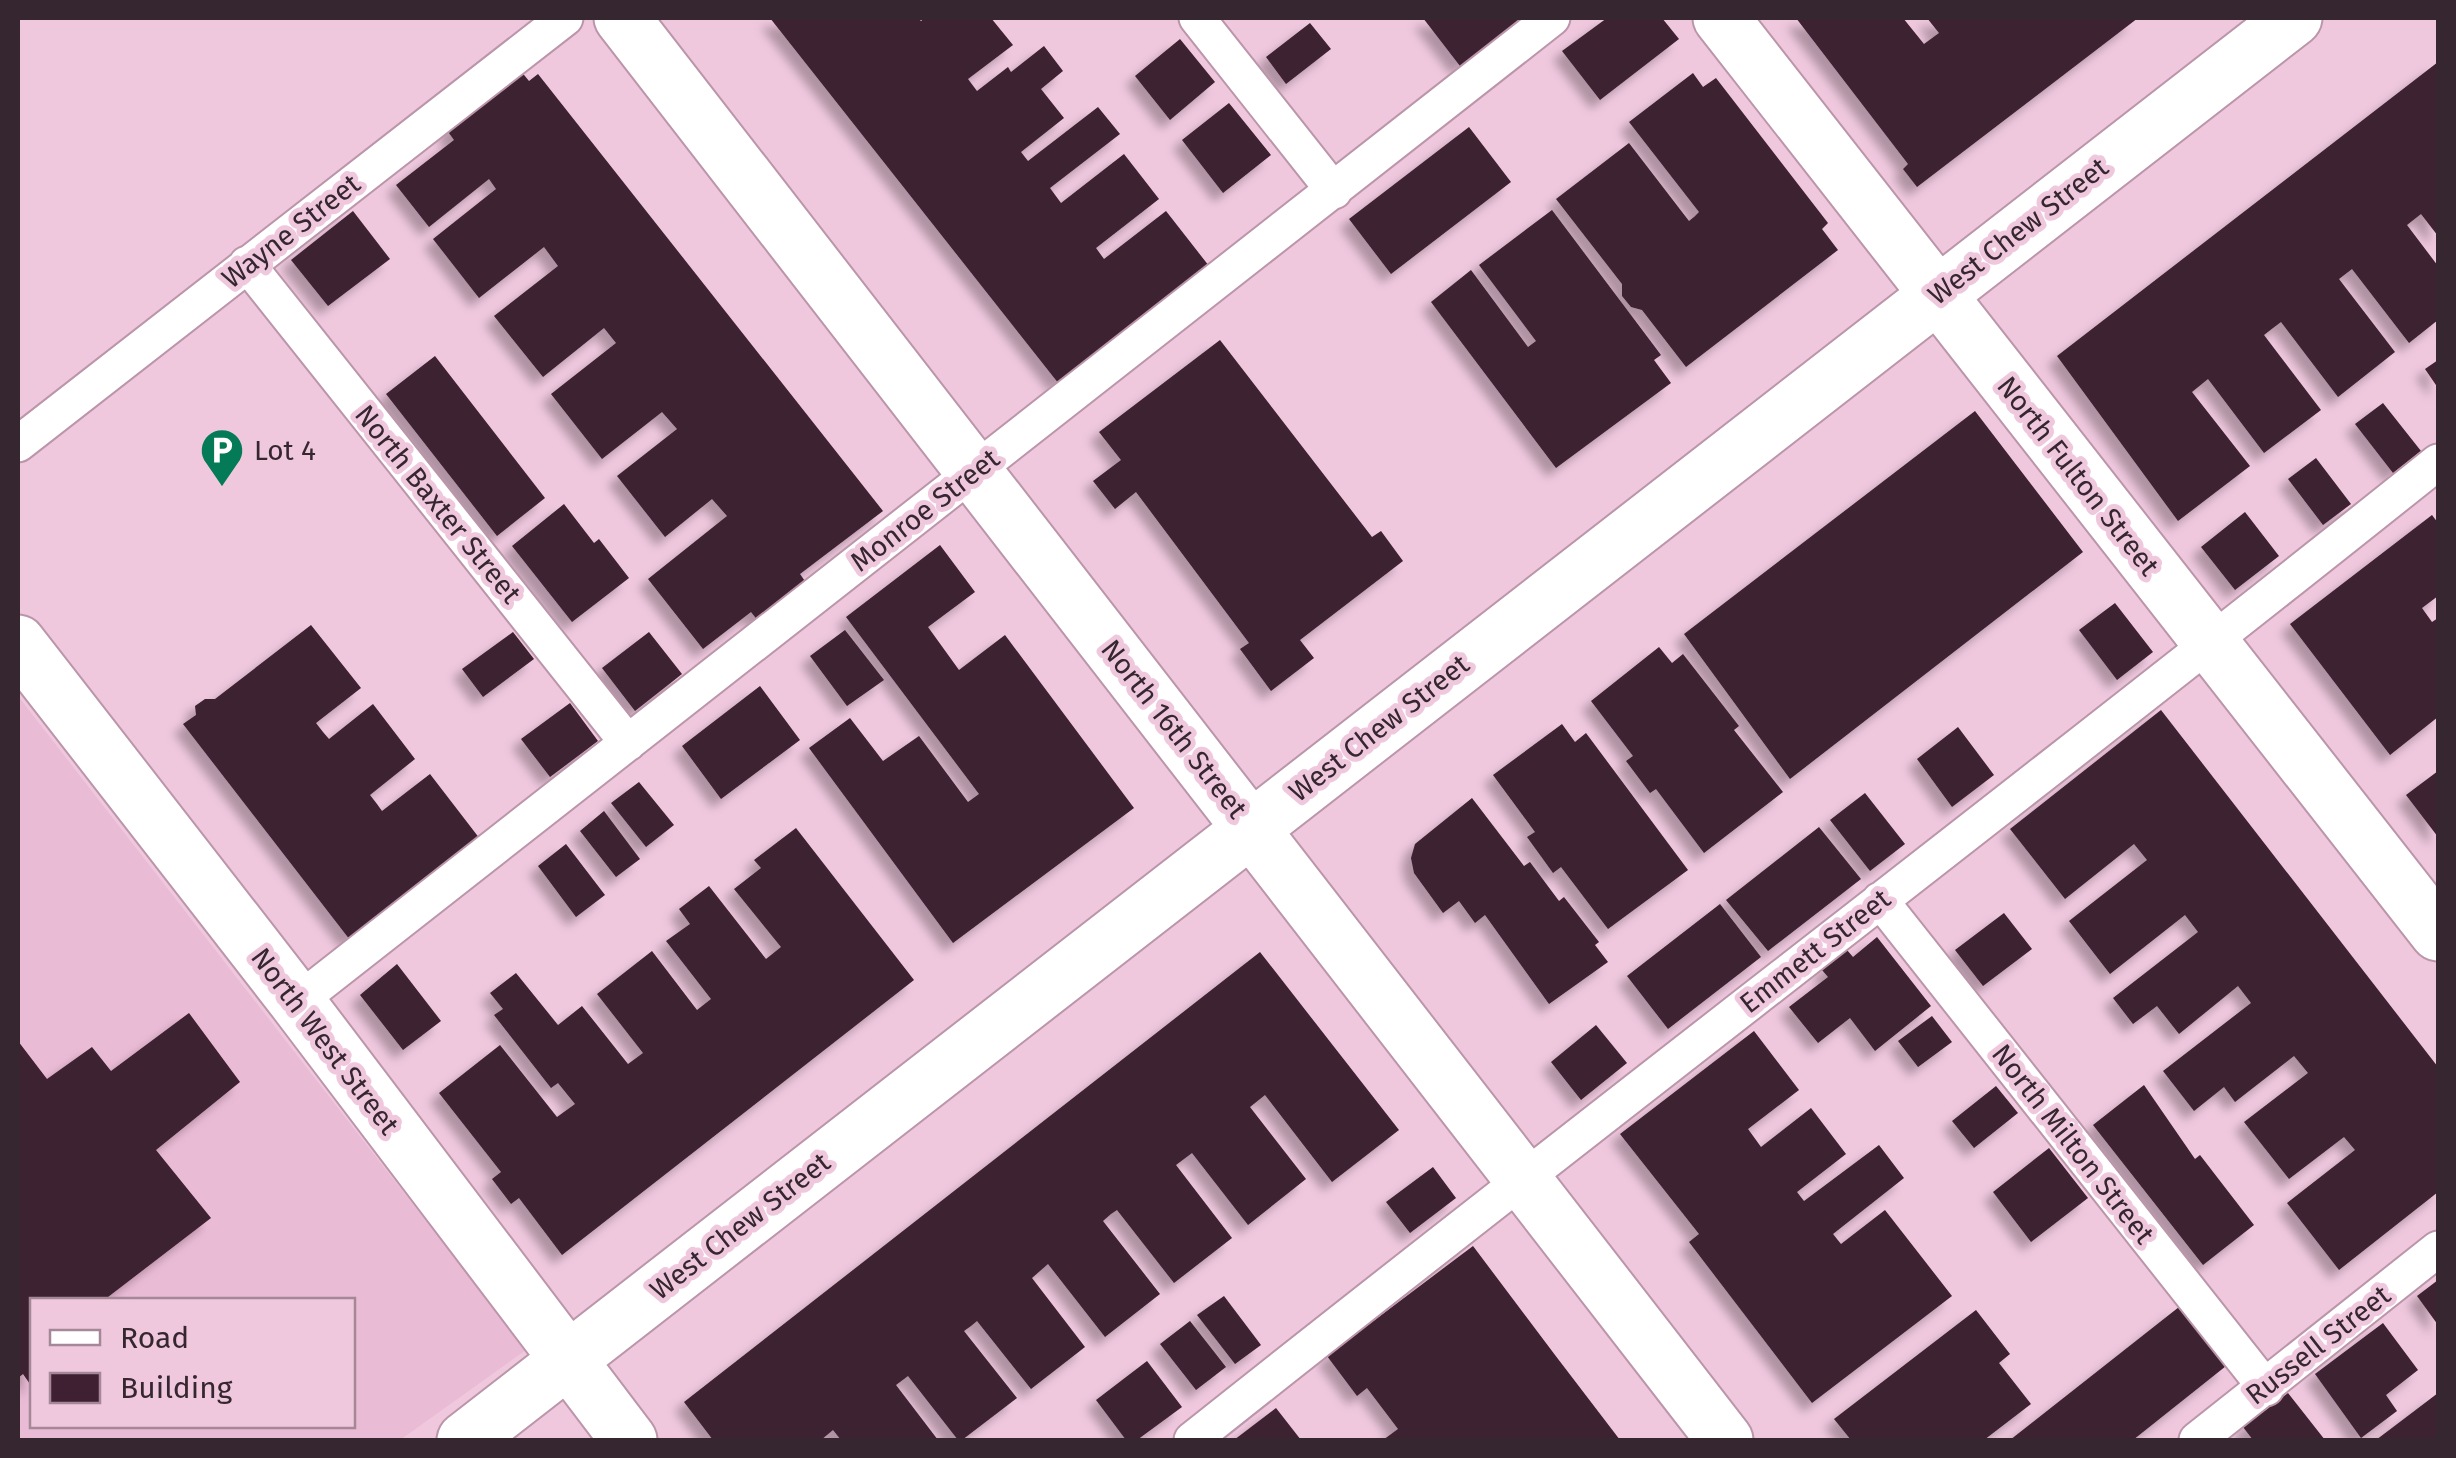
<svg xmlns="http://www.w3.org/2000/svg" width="2456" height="1458" font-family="'Fira Sans',sans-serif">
	<defs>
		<filter id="shadow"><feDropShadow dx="-9" dy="9" stdDeviation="5" flood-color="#0004"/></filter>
	</defs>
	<rect width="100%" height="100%" fill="#efc8de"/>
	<path fill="#eabbd5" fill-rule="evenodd" d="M18 696 526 1350 400 1440H18ZM32 1300H352V1426H32Z"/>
	<path fill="#3e2032" filter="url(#shadow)" d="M770 18H918L921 21 925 18H991L1013 45 968 79 977 91 1008 67 1011 72 1044 46 1063 71 1041 89 1064 118 1021 152 1028 161 1098 107 1120 134 1050 188 1061 203 1124 154 1159 199 1096 248 1104 259 1166 211 1209 266 1059 384Z
		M1423 18H1523L1460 66Z
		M1607 18H1662L1679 39 1600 100 1562 51Z
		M1796 18H1903L1924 44 1939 33 1927 18H2138L1917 187 1903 169 1908 164Z
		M1310 23 1331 49 1286 84 1266 57Z
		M1180 39 1215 82 1170 120 1135 76Z
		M2438 62V236L2421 214 2407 225 2438 266V320L2409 343 2352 269 2339 279 2395 352 2338 397 2281 322 2273 328 2264 335 2321 410 2264 453 2208 379 2192 392 2250 466 2178 521 2057 356Z
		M520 70 529 81 538 74 883 511 800 574 807 584 759 622 751 612 703 649 648 579 727 516 712 499 665 537 617 476 677 429 662 412 602 459 551 394 616 343 604 328 543 377 494 316 558 266 544 247 479 298 433 239 496 189 489 179 429 227 396 185 454 140 446 129Z
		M1693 73 1703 87 1716 78 1828 223 1822 229 1838 250 1686 367 1642 310 1631 307 1622 296V284L1556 199 1629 143 1689 221 1694 217 1699 212 1629 122Z
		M1229 103 1271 155 1223 193 1182 140Z
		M1469 127 1511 182 1391 274 1349 219Z
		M1552 210 1661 355 1654 360 1671 383 1556 468 1431 302 1471 270 1528 347 1536 341 1479 265Z
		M353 211 390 259 328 306 291 260Z
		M1220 340 1372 537 1381 531 1403 561 1300 640 1314 658 1271 691 1240 649 1249 643 1136 492 1115 509 1093 481 1121 460 1099 432Z
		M435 356 545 498 497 536 386 394Z
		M2438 360V388L2425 369Z
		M2383 403 2421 451 2393 473 2355 424Z
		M1975 411 2083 552 1790 779 1684 634Z
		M2316 458 2351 504 2323 525 2288 479Z
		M564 504 594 543 599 539 629 578 572 622 512 546Z
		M2245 512 2279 556 2235 590 2201 547Z
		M2432 515 2438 523V596L2422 608 2432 622 2438 618V717L2390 755 2290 624Z
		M940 545 975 592 928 627 959 670 1005 635 1134 808 953 943 809 748 850 718 883 761 919 736 968 802 979 794 846 617Z
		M2115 603 2153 652 2117 680 2079 630Z
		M311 625 361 688 316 723 323 732 329 739 373 704 415 759 370 795 377 804 382 811 430 774 480 839 350 940 183 724 196 715 195 706 205 699H215Z
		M845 630 884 680 847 706 810 656Z
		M513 632 534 659 483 697 462 669Z
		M649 632 682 674 635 711 602 668Z
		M1659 647 1672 663 1683 654 1739 726 1734 730 1783 792 1704 853 1656 789 1650 793 1626 761 1633 756 1591 701Z
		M760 686 800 740 721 799 682 746Z
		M570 703 598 741 550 777 521 739Z
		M2161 710 2438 1067V1192L2339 1270 2287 1203 2355 1150 2344 1137 2289 1179 2244 1122 2308 1073 2294 1056 2235 1102 2224 1087 2194 1111 2163 1071 2251 1003 2238 986 2179 1034 2157 1006 2133 1024 2113 998 2198 932 2185 915 2110 974 2069 921 2147 860 2134 844 2065 899 2010 829Z
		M1562 724 1575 742 1586 733 1688 870 1608 929 1561 867 1553 873 1527 837 1535 832 1493 775Z
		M1958 727 1994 775 1952 807 1917 759Z
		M2438 771V837L2406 795Z
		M639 782 674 825 646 847 611 803Z
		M1865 793 1905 844 1870 871 1830 820Z
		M1472 798 1524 866 1530 862 1559 901 1564 897 1599 942 1595 945 1608 962 1549 1004 1485 915 1475 923 1459 901 1443 913 1414 873 1411 858 1415 844Z
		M604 811 640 859 616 877 580 831Z
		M1819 827 1861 879 1768 951 1726 900Z
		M796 828 914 980 562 1255 519 1198 511 1204 492 1179 501 1172 439 1093 500 1045 557 1117 575 1104 558 1083 551 1088 494 1015 503 1009 490 993 516 973 558 1025 582 1006 628 1064 643 1053 597 994 652 951 697 1010 711 999 666 941 690 924 679 909 709 886 766 959 781 947 734 889 761 868 754 860Z
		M566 844 605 895 576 917 538 866Z
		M1720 904 1761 957 1668 1029 1627 976Z
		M2004 913 2032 949 1983 986 1955 950Z
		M1877 937 1931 1006 1875 1051 1850 1018 1818 1043 1789 1007 1828 977 1822 970 1847 950 1853 957Z
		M1260 952 1399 1130 1332 1182 1265 1095 1250 1107 1306 1179 1248 1225 1192 1153 1176 1165 1232 1238 1174 1283 1117 1210 1111 1214 1103 1221 1160 1294 1105 1337 1048 1264 1032 1278 1085 1347 1031 1389 977 1321 971 1326 964 1331 1017 1398 962 1440H958L908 1376 896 1385 938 1440H841L833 1430 821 1440H713L684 1402Z
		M397 964 441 1021 403 1050 360 995Z
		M189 1013 240 1082 156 1150 211 1218 108 1297 111 1300H32V1387L23 1374 18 1378V1041L47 1079 92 1047 111 1071Z
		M1932 1016 1952 1042 1918 1067 1898 1041Z
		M1596 1025 1627 1063 1581 1100 1551 1062Z
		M1754 1031 1799 1090 1748 1129 1756 1140 1761 1147 1811 1108 1846 1154 1797 1192 1804 1201 1879 1145 1904 1178 1833 1234 1841 1244 1885 1210 1952 1296 1812 1403 1689 1242 1699 1234 1620 1134Z
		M2144 1085 2195 1159 2200 1155 2254 1225 2203 1265 2093 1125Z
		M1996 1086 2018 1113 1974 1148 1952 1121Z
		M2049 1148 2088 1198 2031 1242 1993 1192Z
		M1433 1167 1456 1198 1410 1233 1386 1202Z
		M1473 1246 1555 1355 1620 1440H1383L1398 1429 1367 1388 1357 1396 1327 1356Z
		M2438 1280V1325L2417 1296Z
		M1224 1296 1261 1345 1235 1364 1197 1315Z
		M2179 1307 2226 1366 2133 1440H2010Z
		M1976 1310 2010 1354 1999 1363 2031 1404 1984 1440H1851L1834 1419Z
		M1190 1321 1226 1367 1196 1390 1160 1344Z
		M2383 1323 2418 1370 2386 1395 2397 1411 2361 1438 2315 1374Z
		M1147 1361 1182 1407 1137 1440H1126L1096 1400Z
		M2288 1393 2325 1440H2253L2243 1427Z
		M2438 1393V1440H2376L2413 1412Z
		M1276 1408 1301 1440H1234Z"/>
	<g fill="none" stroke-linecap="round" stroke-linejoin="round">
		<g stroke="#bb95aa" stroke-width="39">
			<path id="service" d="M1197 18 1334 191
				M247 264 628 743
				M18 444 565 18
				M1880 900 2266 1388
				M297 1002 1552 18
				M1192 1440C1605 1111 2026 792 2438 462
				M2197 1440 2438 1249"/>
		</g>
		<g stroke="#bb95aa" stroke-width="59">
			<path id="minor" d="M622 18 1725 1440
				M1721 18 2438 933
				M18 643 297 1002 629 1440
				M465 1440 2294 18"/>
		</g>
		<use href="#service" stroke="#fff" stroke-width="35"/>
		<use href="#minor" stroke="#fff" stroke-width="55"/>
	</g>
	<defs>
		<g id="parking-pin" transform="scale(2.25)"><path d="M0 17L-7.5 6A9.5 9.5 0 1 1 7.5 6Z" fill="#057a56" stroke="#efc8de"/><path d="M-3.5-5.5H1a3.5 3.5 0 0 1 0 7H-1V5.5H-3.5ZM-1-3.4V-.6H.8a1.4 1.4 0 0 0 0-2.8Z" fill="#fff"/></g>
	</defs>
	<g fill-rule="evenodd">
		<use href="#parking-pin" x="222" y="450"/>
	</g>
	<g text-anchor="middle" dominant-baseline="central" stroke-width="10" stroke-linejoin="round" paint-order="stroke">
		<g font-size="28" fill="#35262f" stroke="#efc8de">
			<text transform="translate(291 231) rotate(-38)">Wayne Street</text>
			<text transform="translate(2018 231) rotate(-38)">West Chew Street</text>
			<text transform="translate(2078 476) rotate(52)">North Fulton Street</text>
			<text transform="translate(438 504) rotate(51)">North Baxter Street</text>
			<text transform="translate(925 510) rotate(-38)">Monroe Street</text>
			<text transform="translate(1379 728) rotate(-38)">West Chew Street</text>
			<text transform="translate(1174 729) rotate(52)">North 16th Street</text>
			<text transform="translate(1815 951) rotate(-38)">Emmett Street</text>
			<text transform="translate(325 1041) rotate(53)">North West Street</text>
			<text transform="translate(2073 1144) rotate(52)">North Milton Street</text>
			<text transform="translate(740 1226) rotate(-38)">West Chew Street</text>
			<text transform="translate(2318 1345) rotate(-38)">Russell Street</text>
		</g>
		<g font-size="28" fill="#35262f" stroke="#efc8de" text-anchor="start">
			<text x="254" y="450">Lot 4</text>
		</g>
	</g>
	<rect width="2456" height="1458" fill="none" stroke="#35262f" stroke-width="40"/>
	<rect x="30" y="1298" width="325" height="130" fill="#efc8de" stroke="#a58798" stroke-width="2.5"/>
	<rect x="50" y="1330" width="50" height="15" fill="#ffffff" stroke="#a58798" stroke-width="2.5"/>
	<text x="120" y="1348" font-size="30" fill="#35262f">Road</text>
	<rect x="50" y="1373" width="50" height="30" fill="#3e2032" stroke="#a58798" stroke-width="2.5"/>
	<text x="120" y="1398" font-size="30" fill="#35262f">Building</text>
</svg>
